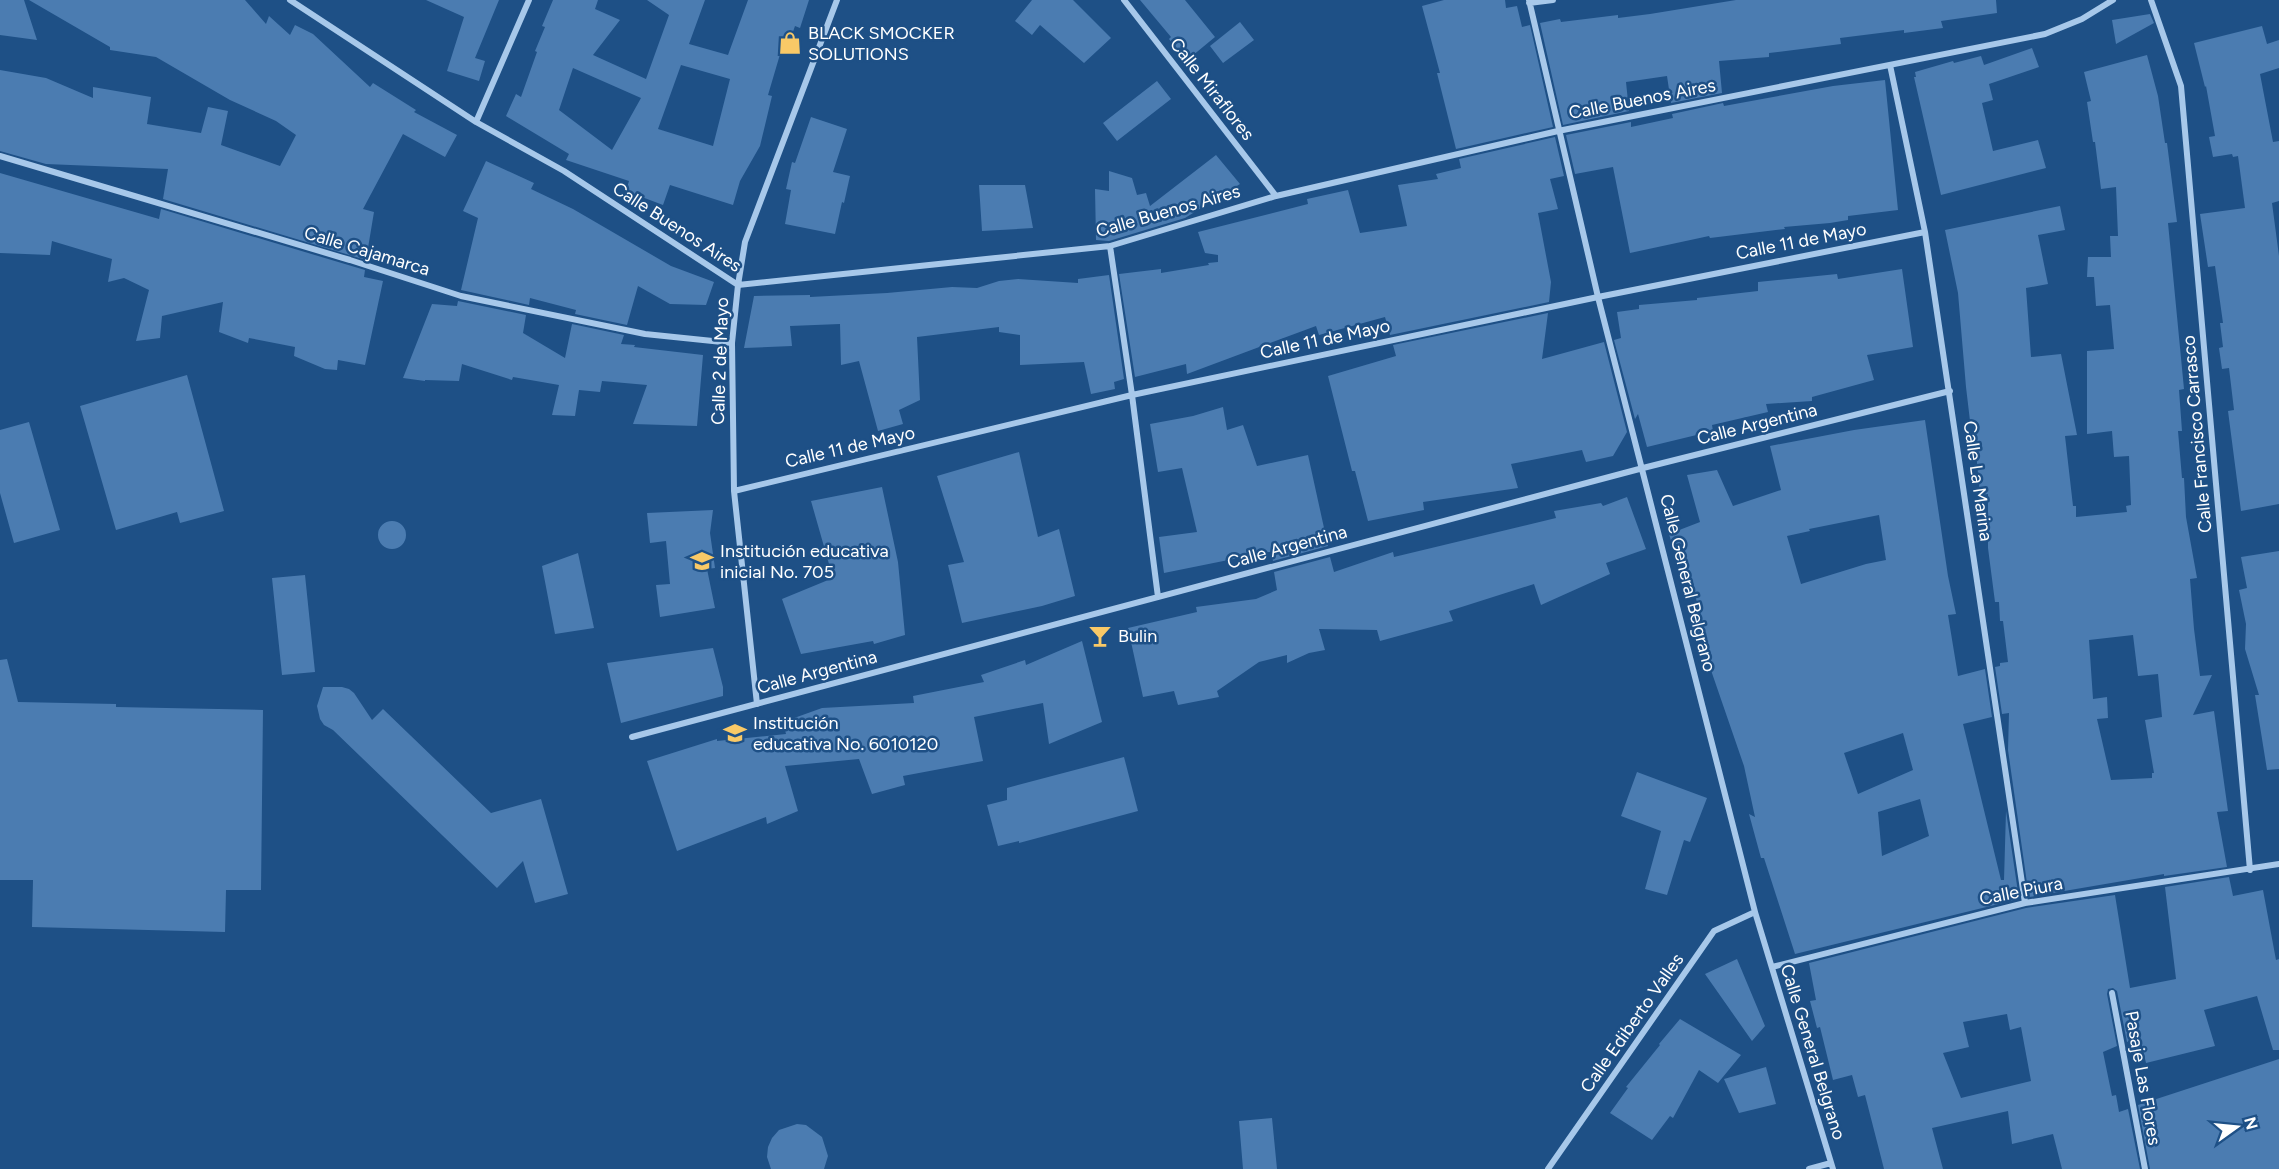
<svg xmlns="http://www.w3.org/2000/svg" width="2279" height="1169" font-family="Figtree,sans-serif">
	<rect width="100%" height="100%" fill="#1e5086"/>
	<path fill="#4b7cb1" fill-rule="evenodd" d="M0 0H24L37 40 0 35Z
		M29 0H245L266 24 269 16 290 35 295 25 313 34 370 87 373 83 416 110 414 112 457 135 445 157 403 134 363 209 374 212 366 260 163 199 168 169 46 164 0 151V70L46 78 93 98V87L151 97 147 124 201 133 208 107 228 111 221 145 280 166 296 135 276 121 230 100 156 57 110 50V47Z
		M426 0H499L475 58 485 61 479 81 447 71 464 17Z
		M553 0H598L595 9 620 20 593 55 646 79 669 15 647 0H705L689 44 728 55 748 0H809L800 28 795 26 786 52 781 51 768 95 772 96 760 146 740 181 733 205 670 185 663 205 626 191 629 181 566 160 569 154 506 116 516 94 521 97 537 52 535 51 545 27 542 26ZM681 65 730 79 713 146 658 129ZM573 68 641 98 612 150 559 110Z
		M1032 0H1073L1111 38 1084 63 1040 25 1032 35 1015 21Z
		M1140 0H1185L1215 37 1186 61 1169 39 1171 37Z
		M1444 0H1505L1506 8 1517 6 1522 27 1530 25 1553 127 1456 149 1437 73H1440L1422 6Z
		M1736 0H1996L1997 13 1941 21 1943 28 1904 33V30L1840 38 1841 44 1769 53V57L1719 61 1722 93 1671 103 1667 76 1626 82 1629 111 1563 125 1540 23 1560 19 1561 22 1618 15V18L1650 14Z
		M2150 14 2154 23 2116 44 2112 20Z
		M1240 22 1254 40 1223 63 1210 46Z
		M2262 26 2267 44 2279 40V68L2260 74 2273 142 2279 141V201L2272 203 2279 256V504L2241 511 2228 411 2234 410 2229 368 2222 369 2219 348 2223 347 2220 323H2223L2215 266 2208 267 2200 214 2245 208 2238 156 2233 157 2232 154 2213 157 2209 137 2215 136 2206 86 2205 87 2194 43Z
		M2032 48 2039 67 1989 84 1993 100 1982 103 1993 151 2038 140 2046 168 1941 195 1914 77H1916L1915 72 1953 61 1954 63 1981 56 1984 65Z
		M2147 55 2158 96 2165 143H2167L2177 222 2168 223 2184 389 2179 390 2182 431H2178L2182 478H2184L2186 517 2197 578 2190 579 2194 629 2200 676 2212 675 2193 715 2214 711 2228 811 2217 812 2227 867 2164 876V874L2029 897 2008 750 2009 713 2002 714 1995 667 2000 666V663L2008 662 2003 621H2000L1999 602H1995L1988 548V494L1980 495 1973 420 1970 421 1966 387 1958 293 1945 230 2060 206 2065 230 2038 235 2048 284 2026 288 2031 357 2061 354 2077 435 2065 436 2073 506H2076V517L2127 512 2126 506 2131 505 2129 456 2114 457 2112 431 2087 434V351L2114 349 2110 305 2096 306 2094 277H2087L2088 257H2111L2110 236H2118L2116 187 2101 189 2095 142H2093L2087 102 2091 101 2084 72ZM2133 635 2138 676 2158 674 2162 717 2145 720 2154 773H2152V778L2111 780 2097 719 2108 718 2107 697 2093 699 2089 640Z
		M1885 80 1898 210 1848 216V220L1830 223 1784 227 1785 229 1710 238 1709 236 1630 253 1613 167 1575 174 1566 135 1631 122V127L1673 118 1672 114 1723 103 1724 106 1833 86Z
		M1157 81 1171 99 1117 141 1103 123Z
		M811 117 847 129 833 172 850 176 844 203 842 202 835 234 785 224 791 190 786 189 792 162 795 163Z
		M1555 137 1564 176 1550 179 1558 209 1538 213 1551 282 1549 302 1390 335 1385 317 1319 335 1316 326 1187 374 1186 364 1135 377 1119 274 1161 269V273L1209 265 1208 263 1218 262V255L1205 253 1198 232 1308 204 1307 199 1348 190 1360 233 1407 226 1398 185 1438 179 1436 174 1461 168 1459 159Z
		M1216 155 1240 184 1185 218 1109 241 1096 240 1095 189 1109 191V171L1132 178 1137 195 1146 193 1150 206Z
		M486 161 534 183 531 189 573 209 671 266 714 282 706 305 670 304 638 286 627 325 575 314 576 310 530 298 529 305 461 290 478 218 463 211Z
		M0 173 159 219 161 209 365 270 364 277 383 281 365 365 338 360 337 370 325 369 294 356 295 347 249 338 248 343 219 332 223 302 162 316 160 338 136 341 149 290 124 278 108 282 112 259 52 241 50 255 0 253Z
		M979 185H1025L1033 228 982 231Z
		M1902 269 1913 347 1867 355 1874 380 1812 397V401L1766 404 1768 412 1712 425 1713 431 1647 447 1638 414 1635 419 1614 340 1621 338 1617 312 1639 309V305L1697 300V298L1758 291V282L1837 274 1838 279Z
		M1109 275 1124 379 1114 382 1115 389 1091 394 1084 362 1020 365V335L999 332V327L917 337 920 400 899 410 903 424 878 431 859 361 841 365 840 324 790 326 792 346 744 348 754 296 810 295V297L887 293 952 287 977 288 999 281 1018 279 1078 283V279Z
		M458 301 526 315 523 333 565 358 572 324 624 335 621 344 635 345 634 347 703 355 697 426 633 424 647 385 602 381 600 392 579 390 575 416 552 415 559 385 513 377 512 380 462 364 459 381 425 380V381L403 378 432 304 457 306Z
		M1548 313 1542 359 1604 342 1627 432 1613 456 1586 462 1582 450 1511 464 1518 488 1423 502 1424 510 1368 521 1355 471H1352L1328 376 1396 356 1393 345Z
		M187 375 224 511 180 523 177 512 116 530 80 406Z
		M1223 407 1227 430 1243 425 1257 466 1308 455 1328 546 1273 561 1271 552H1268L1164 573 1159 537 1197 532 1182 468 1158 472 1150 424 1193 416Z
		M1925 420 1948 576 1956 614 1948 615 1958 676 1985 669 1992 717 1963 724 2001 880H2004L2006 811 2019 899 1795 954 1764 858H1761L1749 814 1755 817 1744 766 1693 618 1701 615 1689 576 1682 578 1669 534 1700 522 1687 475 1717 470 1733 506 1781 490 1770 446 1854 430ZM1879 515 1886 560 1866 564 1801 584 1787 536 1810 531 1809 529ZM1903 733 1913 770 1858 794 1844 753ZM1920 799 1929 836 1882 856 1878 812Z
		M29 422 60 530 14 543 0 493V430Z
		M1019 452 1038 537 1059 529 1075 596 1042 606 962 623 948 565 964 562 937 476Z
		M882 487 898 562 905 635 874 644 873 641 801 654 782 599 833 578 811 501Z
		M1627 497 1646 549 1606 563 1610 574 1541 605 1534 584 1449 611 1453 621 1380 641 1377 630 1319 629 1325 650 1309 653 1287 663V655L1259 662 1217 691 1219 697 1178 705 1174 691 1143 697 1128 628 1197 612 1196 607 1256 599 1277 590 1274 572 1330 557 1334 572 1393 552 1394 557 1556 518 1554 511 1601 503 1603 506Z
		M713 510 710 533 715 568 707 569 715 608 660 617 656 585 670 584 666 541 650 543 647 513Z
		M378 535a14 14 0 1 1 28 0a14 14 0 1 1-28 0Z
		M2279 551V769L2267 770 2255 695H2259L2245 649 2246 624 2239 590 2247 588 2241 557Z
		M578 553 594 628 555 634 542 566Z
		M305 575 315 672 282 675 272 578Z
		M1082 641 1102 722 1049 744 1043 703 974 717 983 761 903 776 905 785 872 794 859 759 785 766 798 811 767 824 766 817 677 851 647 761 717 739V741L786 734 783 722 822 708 914 703 913 696 984 682 981 675 1025 660 1026 665Z
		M713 648 723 687V696L621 723 607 663Z
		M7 659 18 702 116 704V707L263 710 261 890H226L225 932 32 927 33 880H0V660Z
		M323 687H342L349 689 354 693 372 720 383 709 491 813 541 799 568 894 535 903 523 861 497 888 333 730 324 725 320 719 317 706Z
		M1124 757 1138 811 1019 843V841L998 846 987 805 1007 800V788Z
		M1637 772 1707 798 1690 842 1684 840 1667 895 1645 889 1661 831 1621 816Z
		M2229 877 2233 896 2263 890 2276 960 2279 959V1050H2273L2257 996 2204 1010 2215 1046 2146 1063 2140 1037 2127 1042 2117 991 2113 988 2108 989 2107 994 2117 1046 2103 1052 2112 1096 2116 1095 2119 1112 2128 1109 2140 1169H2062L2053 1134 2012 1144 2008 1111 1932 1128 1943 1169H1884L1865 1095 1858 1097 1852 1075 1833 1080 1820 1027 1817 1028 1810 1001 1816 1000 1809 963 2026 908 2115 895 2130 988 2176 979 2165 887ZM2007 1014 2010 1030 2021 1027 2031 1081 1961 1098 1943 1053 1969 1047 1963 1022Z
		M1737 959 1765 1026 1752 1041 1705 974Z
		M1680 1019 1741 1055 1718 1083 1699 1070 1673 1118 1670 1116 1652 1140 1610 1113 1628 1088 1626 1087 1660 1045 1659 1044Z
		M2279 1059V1169H2150L2138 1105Z
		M1766 1067 1776 1104 1739 1113 1724 1079Z
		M1272 1118 1277 1169H1243L1239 1121Z
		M797 1124 806 1125 822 1137 828 1156 824 1169H771L767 1157 768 1147 772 1138 779 1130Z"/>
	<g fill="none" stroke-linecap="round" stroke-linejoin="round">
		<path stroke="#a7c8ea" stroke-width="6" d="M290 0 476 122 564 171 738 285 1110 246 1276 196 1558 131 2045 34 2082 19 2113 0
			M1124 0 1276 196
			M1529 0 1598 297 1755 912 1833 1169
			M2151 0 2181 86 2250 870
			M1529 3 1553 0
			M1890 65 1925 232 2025 903
			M476 122 529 0
			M0 156 350 260 461 296 645 334 732 343
			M1110 246 1132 395 1158 597
			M734 491 1132 395 1598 297 1925 232
			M757 704 734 491 732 343 738 285 745 242 837 0
			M632 737 1643 468 1950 391
			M1772 967 2025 903 2279 864
			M2112 993 2145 1169
			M1548 1169 1714 931 1755 912
			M1809 1169 1831 1163"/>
	</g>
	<defs>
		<g id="shop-bare" transform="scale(1.8)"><path d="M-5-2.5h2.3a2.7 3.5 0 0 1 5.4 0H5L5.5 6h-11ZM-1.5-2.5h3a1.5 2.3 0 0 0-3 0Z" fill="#f9c967" stroke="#1e5086" stroke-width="2.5" paint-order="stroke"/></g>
		<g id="school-bare" transform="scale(1.8)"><path d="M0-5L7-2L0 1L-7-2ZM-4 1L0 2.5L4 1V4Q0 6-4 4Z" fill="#f9c967" stroke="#1e5086" stroke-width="2.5" paint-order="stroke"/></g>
		<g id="bar-bare" transform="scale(1.8)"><path d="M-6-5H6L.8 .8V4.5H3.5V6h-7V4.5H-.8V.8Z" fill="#f9c967" stroke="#1e5086" stroke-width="2.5" paint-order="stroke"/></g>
	</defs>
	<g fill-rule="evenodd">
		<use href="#shop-bare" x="790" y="43"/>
		<use href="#school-bare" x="702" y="561"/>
		<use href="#bar-bare" x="1100" y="636"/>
		<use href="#school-bare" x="735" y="733"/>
	</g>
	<g text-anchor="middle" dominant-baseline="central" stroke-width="5" stroke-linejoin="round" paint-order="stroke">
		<g font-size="18" fill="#fff" stroke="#1e5086" text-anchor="start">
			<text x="808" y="33">BLACK SMOCKER<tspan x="808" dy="21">SOLUTIONS</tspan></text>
			<text x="720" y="551">Institución educativa<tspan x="720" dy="21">inicial No. 705</tspan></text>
			<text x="1118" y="636">Bulin</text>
			<text x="753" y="723">Institución<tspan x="753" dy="21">educativa No. 6010120</tspan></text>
		</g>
		<g font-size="18" fill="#fff" stroke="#1e5086">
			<text transform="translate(1212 89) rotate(52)">Calle Miraflores</text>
			<text transform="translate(1642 99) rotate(-11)">Calle Buenos Aires</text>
			<text transform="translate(1168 211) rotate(-16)">Calle Buenos Aires</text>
			<text transform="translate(677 227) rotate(33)">Calle Buenos Aires</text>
			<text transform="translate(1801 241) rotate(-11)">Calle 11 de Mayo</text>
			<text transform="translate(367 251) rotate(17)">Calle Cajamarca</text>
			<text transform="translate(1325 339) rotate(-12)">Calle 11 de Mayo</text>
			<text transform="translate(720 361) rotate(-88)">Calle 2 de Mayo</text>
			<text transform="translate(1757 424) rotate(-14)">Calle Argentina</text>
			<text transform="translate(2197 434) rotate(-95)">Calle Francisco Carrasco</text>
			<text transform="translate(850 447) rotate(-13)">Calle 11 de Mayo</text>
			<text transform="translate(1978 481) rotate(82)">Calle La Marina</text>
			<text transform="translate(1287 547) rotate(-15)">Calle Argentina</text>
			<text transform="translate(1688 583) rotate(76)">Calle General Belgrano</text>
			<text transform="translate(817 672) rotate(-15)">Calle Argentina</text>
			<text transform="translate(2021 891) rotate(-11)">Calle Piura</text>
			<text transform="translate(1632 1023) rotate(-55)">Calle Ediberto Valles</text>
			<text transform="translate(1813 1052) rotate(73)">Calle General Belgrano</text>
			<text transform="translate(2143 1078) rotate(80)">Pasaje Las Flores</text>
		</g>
	</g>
	<g transform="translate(2237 1127) rotate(75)" stroke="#1e5086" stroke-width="4.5" paint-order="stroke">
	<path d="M0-4.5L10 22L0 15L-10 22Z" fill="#ffffff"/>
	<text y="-9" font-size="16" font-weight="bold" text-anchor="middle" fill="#ffffff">N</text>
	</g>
</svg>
